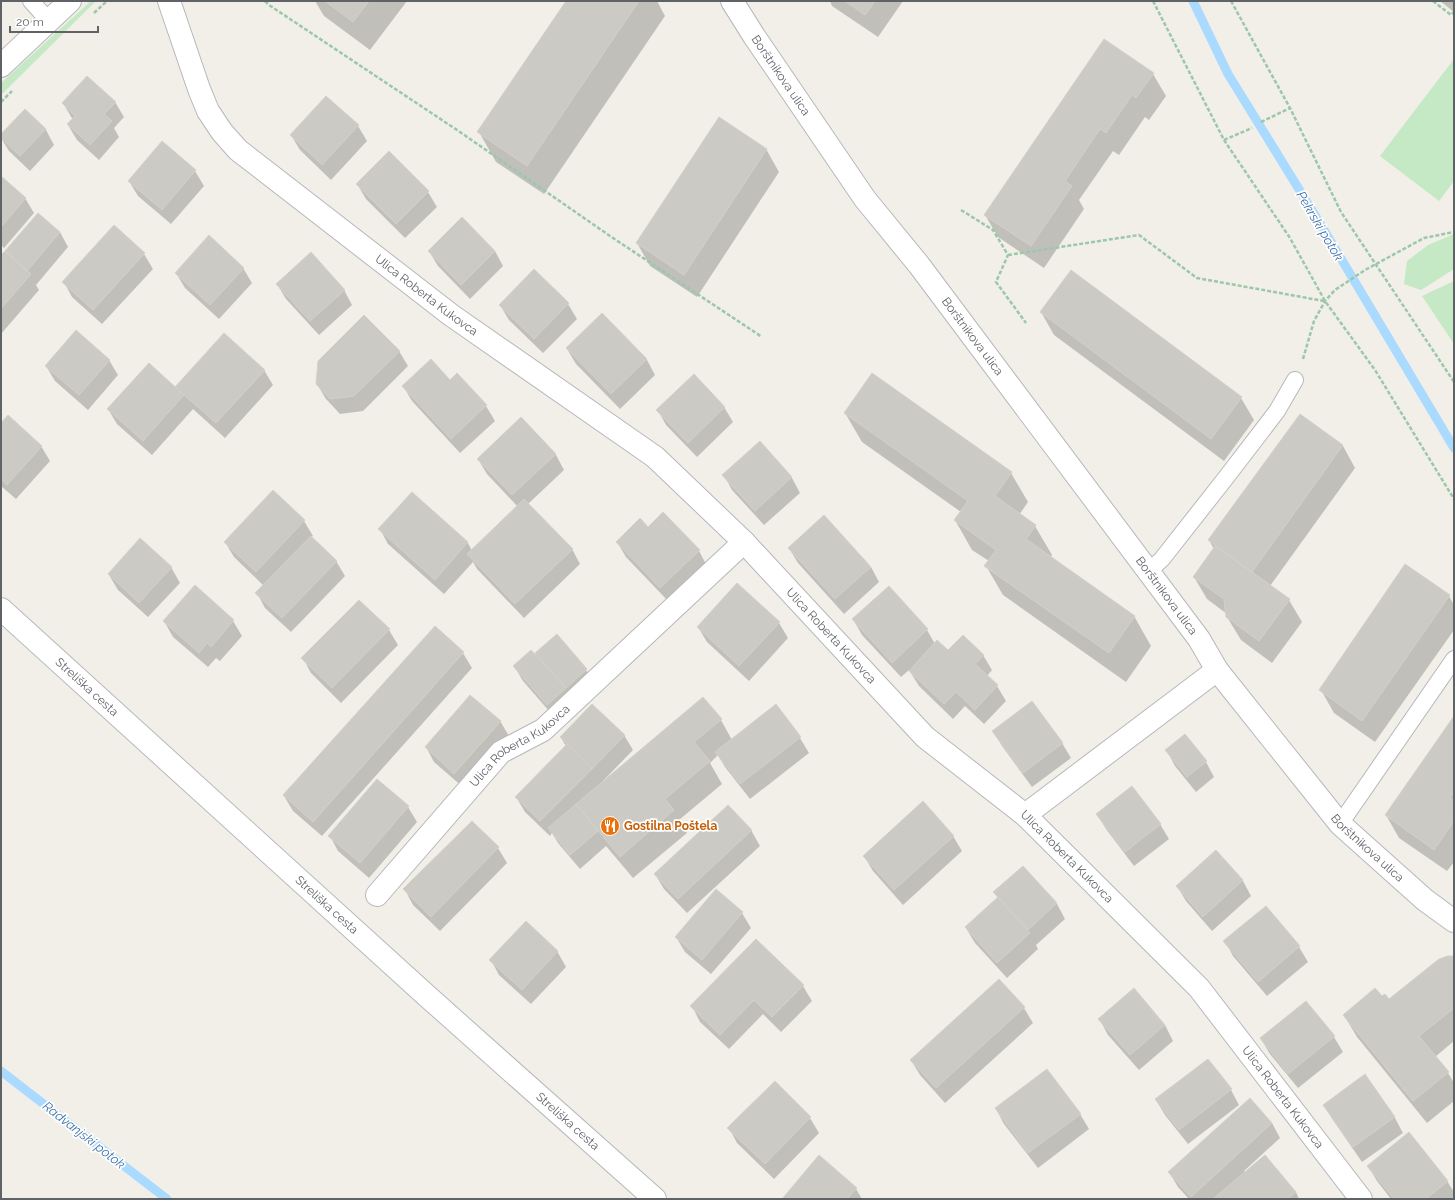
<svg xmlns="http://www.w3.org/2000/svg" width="1455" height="1200" font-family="Raleway,sans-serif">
	<rect width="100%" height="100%" fill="#f1efe8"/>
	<path fill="#c5e8c5" d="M91 1H96L1 95V83Z
		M1454 59V181L1439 201 1380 156Z
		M1454 234V269L1421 290 1404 284 1407 261 1428 245Z
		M1454 281V344L1422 296Z"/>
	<path fill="#0003" d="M315 1H407L370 50 324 16Z
		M567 1H657L665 16 544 194 496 162 479 132Z
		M830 1H903L878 37 832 6Z
		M1440 1H1454V12Z
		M1153 74 1166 96 1149 120 1145 117 1119 155 1113 151 1079 200 1084 209 1044 268 998 237 985 215Z
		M326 97 358 126 367 141 331 180 300 150 291 135Z
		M115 102 124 117 114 128 119 137 99 160 77 140 68 125 73 120 63 103Z
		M25 110 46 130 54 145 30 171 9 151 1 138V135Z
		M766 149 779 172 697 297 650 266 637 243Z
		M195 171 204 186 171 224 138 196 129 181Z
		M1 177 25 198 34 213 4 248 1 245Z
		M357 184 428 192 437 207 405 238 366 199Z
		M60 232 68 247 36 285 39 290 1 334V257Z
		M429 251H495L503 266 470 299 438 266Z
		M144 254 153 269 102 324 72 297 64 282Z
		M243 268 252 283 219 319 185 288 176 273Z
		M534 271 568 304 577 319 543 353 509 320 500 305Z
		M277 284 344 290 352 305 319 335 286 299Z
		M1041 312 1241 398 1254 420 1224 461 1054 335Z
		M602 315 647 360 655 375 620 409 576 364 567 349Z
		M399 351 408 366 363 411 340 414 326 399 317 384Z
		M109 360 118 375 88 410 55 381 46 366Z
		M264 370 273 385 225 438 193 409 152 455 117 424 108 409 175 388Z
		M457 375 486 406 495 421 460 453 412 401 403 386 450 381Z
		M724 407 733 422 697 457 666 425 658 410Z
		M845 413 1011 473 1028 502 1019 515 1035 526 1052 555 1051 557 1134 616 1151 646 1126 682 1003 595 986 566 989 561 972 550 955 520 961 512 862 442Z
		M1300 415 1343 446 1355 468 1270 586 1289 600 1302 622 1272 663 1241 640 1227 617V614L1207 599 1194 577 1214 549 1209 540Z
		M521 419 556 455 564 470 528 504 572 549 580 564 524 618 477 569 473 562 444 594 388 544 380 529 412 493 468 543 472 551 518 507 487 474 478 459Z
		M1 424 41 446 50 461 16 499 1 486Z
		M760 443 792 478 800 493 764 525 732 490 724 475Z
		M273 491 304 521 313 536 311 537 336 561 345 576 291 632 265 608 257 593 264 586 234 557 225 542Z
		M648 528 699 551 707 566 669 602 626 557 617 542Z
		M789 548 871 567 879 582 844 614 798 563Z
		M171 567 180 583 148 617 118 590 109 575Z
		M888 587 927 630 935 644 948 652 983 655 992 670 987 676 997 686 1006 701 984 724 965 706 953 719 919 686 909 670 901 677 862 635 853 619Z
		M1449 596 1454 605V630L1375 742 1334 713 1321 690Z
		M164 621H233L242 636 220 661 216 658 208 667 173 637Z
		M779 623 788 638 749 681 707 642 698 627Z
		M435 627 463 653 472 668 322 836 293 811 284 796Z
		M389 630 398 645 341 703 311 673 303 658Z
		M557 636 586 670 595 685 556 719 523 681 514 666 535 655Z
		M776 706 800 738 809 753 750 799 725 767 718 755 710 763 722 784 679 820 687 833 633 878 606 846 580 869 558 843 552 833 550 836 525 812 516 797 566 746 561 738 624 735 633 750 602 782 603 783 721 720 732 740Z
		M1454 717V862L1447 871 1399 838 1386 815Z
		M500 721 509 736 464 788 434 762 426 747Z
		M993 731 1062 743 1071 758 1032 787 1002 746Z
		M1185 736 1206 762 1214 777 1196 792 1175 766 1167 751Z
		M377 780 408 807 417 822 369 878 338 851 330 836Z
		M1097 814 1160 824 1169 839 1134 866 1106 829Z
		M751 830 760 846 687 913 664 889 655 874Z
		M953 836 962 851 903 905 873 871 864 856Z
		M498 848 507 863 440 931 413 905 405 890Z
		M1216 851 1243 881 1251 896 1212 931 1186 901 1177 886Z
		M1022 867 1057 904 1065 919 1036 945 1038 949 1007 978 975 943 966 928 998 898 995 893Z
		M742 913 751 928 711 974 685 952 676 937Z
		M1225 941 1299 947 1308 962 1267 996 1233 956Z
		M557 951 566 967 531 1004 499 975 491 960Z
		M1454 957V1041L1435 1057 1448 1073 1454 1083V1101L1427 1123 1357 1037 1344 1015 1382 997 1389 1001Z
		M999 981 1024 1008 1033 1023 945 1103 920 1075 911 1060Z
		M803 986 812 1001 781 1032 763 1014 729 1049 700 1022 692 1006Z
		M1134 990 1165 1025 1173 1041 1139 1070 1108 1035 1100 1020Z
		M1306 1003 1334 1037 1343 1052 1298 1088 1270 1054 1261 1039Z
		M1365 1076 1395 1118 1403 1133 1362 1162 1333 1120 1324 1105Z
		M775 1083 810 1118 819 1133 774 1179 737 1143 729 1128Z
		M1231 1090 1239 1105 1188 1144 1165 1115 1156 1100Z
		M996 1109 1080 1114 1089 1129 1038 1168 1004 1124Z
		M1272 1123 1280 1138 1244 1171 1296 1192 1299 1199H1216L1215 1197 1214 1199H1189L1178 1187 1169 1172Z
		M1368 1166 1447 1181 1454 1192V1198L1391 1199 1377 1181Z
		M856 1189 862 1199H783Z"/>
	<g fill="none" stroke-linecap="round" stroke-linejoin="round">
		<path stroke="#aadaff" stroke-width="9" d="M1193 1 1228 74 1321 225 1454 448
			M1 1071 167 1199"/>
	</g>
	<path fill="#cccac5" stroke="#d6d1c6" d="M325 1H369L353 22Z
		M566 1H639L527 166 477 132Z
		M845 1H875L865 15Z
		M1104 39 1154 73 1136 98 1132 95 1106 133 1100 129 1065 181 1072 186 1031 246 984 215Z
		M87 76 116 102 104 114 112 121 90 145 67 124 75 116 62 103Z
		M326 96 359 125 322 165 290 135Z
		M25 109 46 129 20 156 1 138V134Z
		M719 117 767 149 684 275 636 243Z
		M162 141 196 170 162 210 128 181Z
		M389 151 429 191 396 224 356 184Z
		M1 176 26 198 1 227Z
		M38 213 60 232 27 271 5 251Z
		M462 217 495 251 461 285 428 251Z
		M114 225 145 253 93 310 62 282Z
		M209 235 244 268 210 305 175 273Z
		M5 251 31 274 1 309V255Z
		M311 252 345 290 310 321 276 284Z
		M534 269 569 303 534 339 499 305Z
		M1071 270 1242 397 1211 439 1040 312Z
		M602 313 647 359 611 394 566 348Z
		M364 315 400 351 354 396 330 399 316 384 318 361Z
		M76 330 110 360 79 395 45 366Z
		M224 333 265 370 216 423 175 387Z
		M431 359 450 380 457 373 487 405 451 439 402 386Z
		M149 363 184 395 143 441 107 409Z
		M872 373 1012 472 995 496 1036 525 1026 539 1135 616 1109 653 984 566 996 550 954 520 968 501 844 413Z
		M694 374 725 407 688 443 656 410Z
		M1300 414 1343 445 1252 572 1208 540Z
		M8 415 42 446 7 485 1 479V423Z
		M521 417 556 454 512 495 477 459Z
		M760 441 792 477 755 511 722 475Z
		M273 490 305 520 256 572 224 542Z
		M412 492 468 542 435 580 378 529Z
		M524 499 573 549 515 604 467 554Z
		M663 512 700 550 660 588 616 542 640 518 648 527Z
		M824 515 871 567 835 599 788 548Z
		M311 536 337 561 282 618 255 593Z
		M140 538 172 567 139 603 108 574Z
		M1215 546 1290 599 1259 641 1226 617 1224 599 1193 577Z
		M1405 564 1450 595 1362 721 1319 690Z
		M737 583 780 622 739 666 697 627Z
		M195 585 234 620 211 647 207 643 199 653 163 621Z
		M889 586 928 629 892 663 852 619Z
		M359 600 390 629 332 688 301 658Z
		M435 626 464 652 313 822 283 795Z
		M557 634 587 669 566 688 535 653Z
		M963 635 984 655 975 664 998 685 975 710 956 692 944 704 909 671 937 640 948 650Z
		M531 650 566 688 547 705 513 666Z
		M470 695 501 721 454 774 425 747Z
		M703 697 722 719 694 742 710 761 665 799 674 810 620 857 576 804Z
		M1032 701 1063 743 1023 773 992 731Z
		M592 704 625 735 592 769 560 737Z
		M776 704 801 737 740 784 715 752Z
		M1454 716V792L1450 798 1454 801V821L1434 850 1385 815Z
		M1185 734 1207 761 1187 777 1165 750Z
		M567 744 592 769 540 821 515 797Z
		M377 779 409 806 360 863 328 836Z
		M1132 786 1161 824 1125 852 1096 814Z
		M923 801 954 836 894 890 863 856Z
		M576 804 598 831 570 855 548 828Z
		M728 805 752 830 678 899 654 874Z
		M472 821 499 847 431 917 403 889Z
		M1216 850 1243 880 1203 917 1176 886Z
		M1023 866 1057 903 1028 930 993 892Z
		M716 889 743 912 702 960 675 937Z
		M998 897 1030 933 997 963 965 927Z
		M1266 906 1300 946 1258 982 1223 941Z
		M526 921 558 951 522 990 489 960Z
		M756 939 804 985 772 1017 754 1000 720 1035 690 1006Z
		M1448 956H1454V1008L1419 1036 1449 1072 1413 1101 1343 1015 1375 988 1382 996 1385 994 1389 999 1439 959Z
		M999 979 1025 1007 936 1088 910 1060Z
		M1134 988 1165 1025 1130 1055 1098 1019Z
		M1306 1001 1335 1036 1288 1074 1260 1038Z
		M1208 1059 1232 1089 1179 1130 1155 1099Z
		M1047 1069 1081 1114 1028 1153 995 1108Z
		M1365 1074 1395 1117 1353 1147 1323 1105Z
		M775 1081 811 1117 765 1164 727 1128Z
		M1250 1098 1272 1123 1191 1197 1168 1172Z
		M1409 1132 1448 1181 1426 1199H1394L1367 1166Z
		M819 1155 857 1188 847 1199H782Z
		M1265 1155 1296 1192 1288 1199H1215L1214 1198Z"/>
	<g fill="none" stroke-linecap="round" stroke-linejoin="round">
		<g stroke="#b5b8bc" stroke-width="18">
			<path id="service" d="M31 1 49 21
				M1148 572 1162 559 1228 475 1277 411 1295 380
				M1340 824 1454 659"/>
		</g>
		<g stroke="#b5b8bc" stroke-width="24">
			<g id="minor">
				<path id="s1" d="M169 1 199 89 208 111 222 132 238 150 451 315 655 457 744 542 925 737 1025 815 1199 988 1361 1199"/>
				<path id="s2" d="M732 1 754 36 865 199 919 265 1199 639 1217 670"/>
				<path id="s3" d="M1025 815 1217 670 1340 824 1425 900 1454 921"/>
				<path id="s4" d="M377 895 501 752 543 730 744 542"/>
			</g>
		</g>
		<g stroke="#b5b8bc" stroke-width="24">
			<g id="tertiary">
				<path d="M1 66 70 1"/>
				<path id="s5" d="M1 609 427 996 655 1199"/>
			</g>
		</g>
		<path stroke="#9cc7a9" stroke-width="2.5" stroke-dasharray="4 2" stroke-linecap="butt" d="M265 1 269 5 460 132 610 236 762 337
			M1153 1 1224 140 1290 238 1325 301 1375 370 1454 499
			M1231 1 1290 108 1341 212 1454 382
			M1433 1 1451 15 1454 12
			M94 13 107 1
			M1 102 12 91
			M1261 122 1290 108
			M1224 140 1252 128
			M961 210 993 230 1008 255 996 282 1026 323
			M1008 255 1139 235 1197 278 1324 301
			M1303 359 1314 321 1325 301 1335 290 1365 270 1424 238 1454 232"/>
		<use href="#service" stroke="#fff" stroke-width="16"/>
		<use href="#minor" stroke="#fff" stroke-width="22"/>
		<use href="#tertiary" stroke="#fff" stroke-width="22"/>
	</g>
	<defs>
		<g id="restaurant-disc" transform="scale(1)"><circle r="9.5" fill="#e8710a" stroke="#fff"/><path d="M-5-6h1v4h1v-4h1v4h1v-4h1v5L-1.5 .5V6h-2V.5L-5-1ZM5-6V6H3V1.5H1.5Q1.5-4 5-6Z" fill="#fff"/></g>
	</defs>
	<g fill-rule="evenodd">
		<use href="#restaurant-disc" x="610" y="826"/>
	</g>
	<g text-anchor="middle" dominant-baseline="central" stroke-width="3.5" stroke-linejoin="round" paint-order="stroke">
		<g font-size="12" fill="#5f6368" stroke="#fff">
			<text stroke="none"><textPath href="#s2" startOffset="89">Borštnikova ulica</textPath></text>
			<text stroke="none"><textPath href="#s1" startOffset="404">Ulica Roberta Kukovca</textPath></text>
			<text stroke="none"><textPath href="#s2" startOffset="413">Borštnikova ulica</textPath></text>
			<text stroke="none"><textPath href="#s2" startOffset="737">Borštnikova ulica</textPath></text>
			<text stroke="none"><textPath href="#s1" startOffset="935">Ulica Roberta Kukovca</textPath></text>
			<text stroke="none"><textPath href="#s5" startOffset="116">Streliška cesta</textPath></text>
			<text stroke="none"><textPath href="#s4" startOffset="208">Ulica Roberta Kukovca</textPath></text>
			<text stroke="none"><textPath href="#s3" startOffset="474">Borštnikova ulica</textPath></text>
			<text stroke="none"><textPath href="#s1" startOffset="1259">Ulica Roberta Kukovca</textPath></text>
			<text stroke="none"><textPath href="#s5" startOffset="440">Streliška cesta</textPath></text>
			<text stroke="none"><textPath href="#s1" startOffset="1583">Ulica Roberta Kukovca</textPath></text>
			<text stroke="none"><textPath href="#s5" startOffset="764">Streliška cesta</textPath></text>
		</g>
		<g font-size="12" font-weight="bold" fill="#c56008" stroke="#fff" text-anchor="start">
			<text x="624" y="826">Gostilna Poštela</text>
		</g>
		<g font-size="13" font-style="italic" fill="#4174aa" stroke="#fff">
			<text transform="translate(1320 226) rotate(59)">Pekrski potok</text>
			<text transform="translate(84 1135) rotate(38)">Radvanjski potok</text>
		</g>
	</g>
	<rect width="1455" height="1200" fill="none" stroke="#5f6368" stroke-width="4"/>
	<path d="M10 26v6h88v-6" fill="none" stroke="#5f6368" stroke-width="2"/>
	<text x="16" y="26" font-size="12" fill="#5f6368" stroke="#ffffff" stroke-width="3" paint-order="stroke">20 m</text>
</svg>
